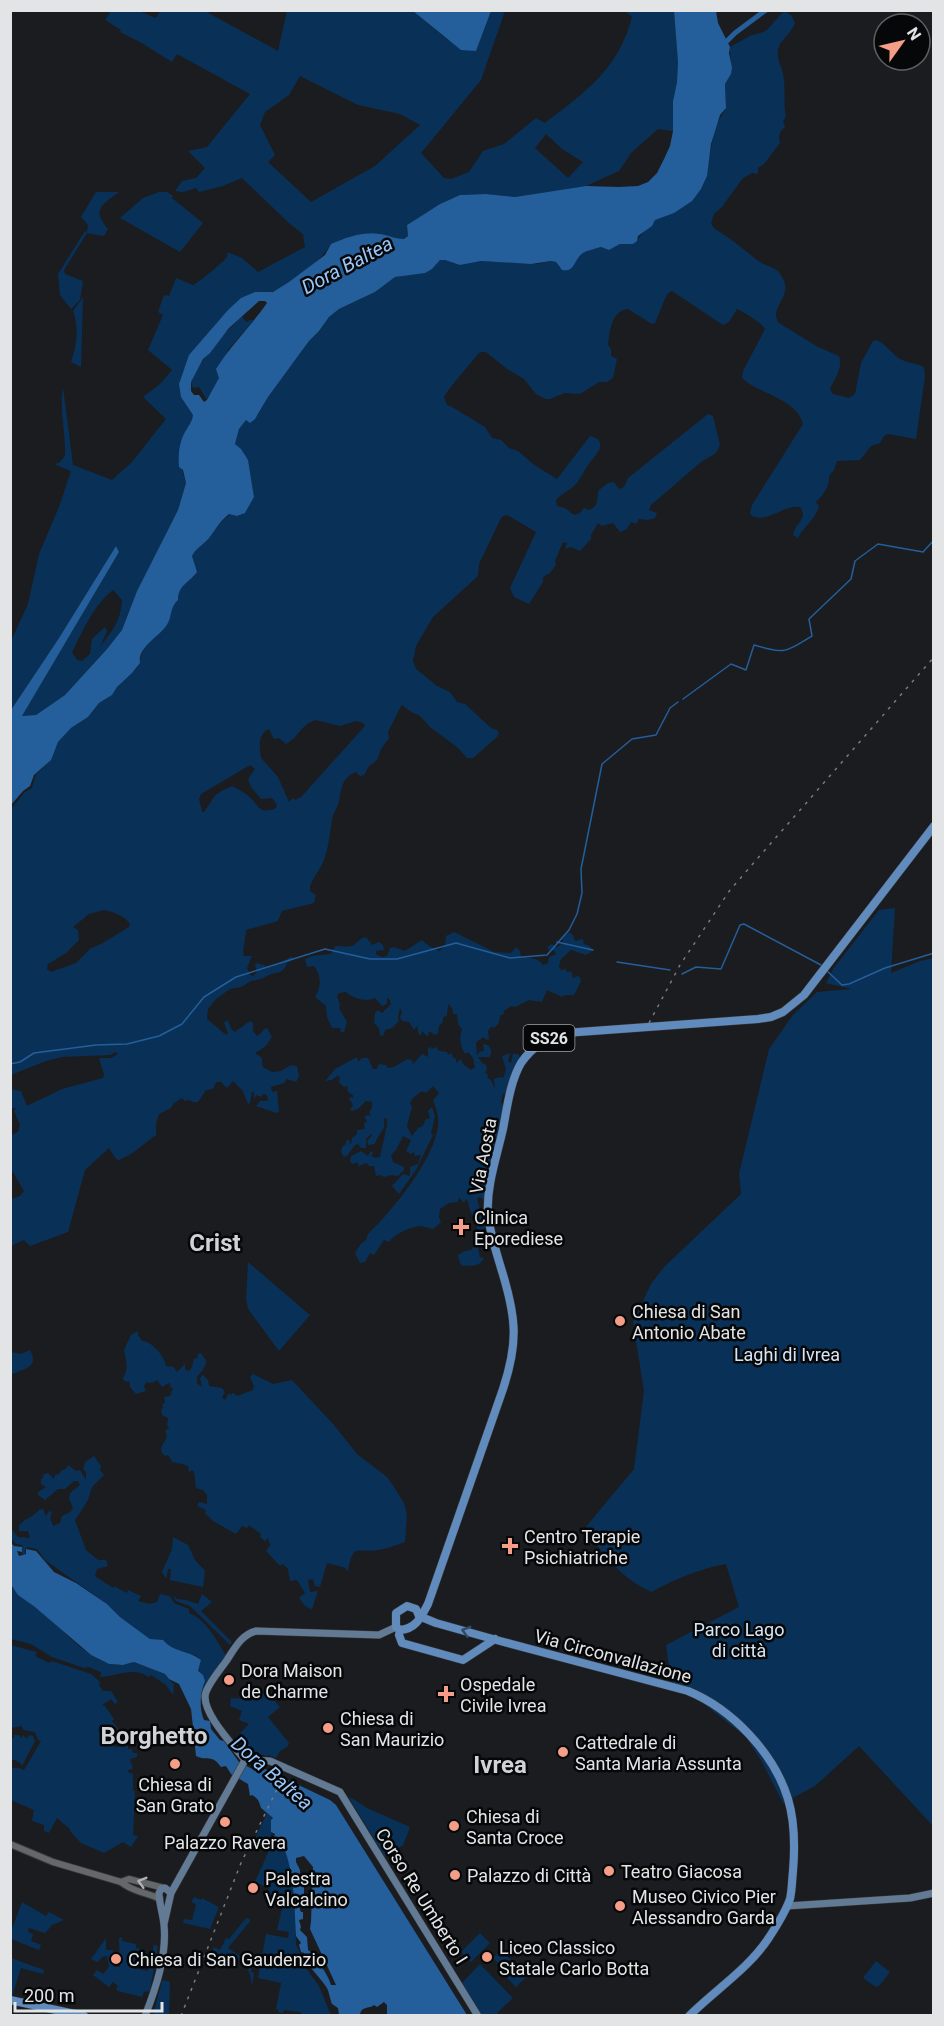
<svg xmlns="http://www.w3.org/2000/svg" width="944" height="2026" font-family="Roboto,sans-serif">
	<rect width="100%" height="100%" fill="#1a1c1f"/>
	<path fill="#093158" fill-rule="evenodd" d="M107 11H139L156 18 160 11H205L278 51 287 11H413L448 40 476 51 491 11H505L481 80 421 153 444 178 451 179 469 172 483 151 504 144 536 118 545 123C586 91 618 70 632 17L625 11H674L678 62 677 82 673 101V131L658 129 631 153 619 171 586 186 515 197 486 194 460 195 440 204 407 225 408 236 404 239C395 239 389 235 380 234 363 231 345 238 331 244 322 260 292 284 275 291 269 293 261 292 255 292L182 378C176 393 186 403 193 415L192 423 186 429 181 467 186 483 178 510 137 591 122 630 107 649 65 695 36 715 22 716 119 552 116 546 59 638 11 710V641L28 604 39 554 59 507 71 471 54 464 59 463 65 456C66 433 59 410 63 387L73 465 112 480 132 462 166 419 143 397 160 384 172 370 148 350 163 315 158 312 164 295 169 296 176 278 193 285C198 283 225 261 227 257 228 255 227 253 227 252L242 258 258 272 305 247 303 234 290 224 242 178 223 186 199 192 196 188 183 192 175 191 182 181 196 178 205 168 188 151 207 147 250 94 177 54 172 62 140 42 120 32 121 30 105 20 110 13ZM300 76 358 105 400 114 420 125 375 166 311 202 268 162 275 155 260 125 265 112 289 95ZM546 134 562 149 583 162 568 178 535 148ZM113 590 122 600C121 621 112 631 100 647L107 631 105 627 92 639 90 654 82 661 77 660 72 652C84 629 93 606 113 590Z
		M786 12 792 16 795 23C792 32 783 38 779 46 775 57 781 64 783 74 786 88 783 103 786 117L783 121 785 127C779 132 778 136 780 143L764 164 758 168V174L752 173 743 178 721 208 714 214 711 224 715 229C730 238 743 249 757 260 763 265 772 266 778 271 781 275 784 279 785 284 788 300 769 309 779 323L818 347 839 356C843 369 835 377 830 389L833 394 849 398 855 394 861 363 873 341 877 340C887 345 893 355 900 359 907 363 916 363 924 367L925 376 916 439 888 434 884 436 880 443 871 446 860 460 837 461 834 470 829 476C830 486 823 495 816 502L819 506C815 520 804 526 798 538L793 535C794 524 809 519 800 507 782 505 769 523 752 516L750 513 752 505 803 424C796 398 760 395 742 378L743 371 765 329C762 323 745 313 737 309L729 322 723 325 672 291 667 294 655 323 652 324 628 309C611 311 610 331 608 345L611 349V356L617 359 613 378 607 382H599L580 394 565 393 550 399H545L536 394 524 379 507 369 486 352H480C468 367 454 381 444 397L447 405 454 408 485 427 492 438 501 440 509 448 518 451 533 464 557 479 590 436C611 442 595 455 588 465 584 471 580 480 575 485 569 491 561 494 556 500L557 506 565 508 574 515 580 513 584 508 589 510C600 506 596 499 599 490L608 483 614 482 619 489 624 487 628 478 708 414 713 416 720 445 716 453 701 462 651 505 649 510 657 513 655 518 647 520 639 519 636 524 631 522 627 529 620 532 613 523 602 526 598 523 591 535V539L580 551 571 547 565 549 567 543 563 542 555 561 556 565 550 573 543 577V582L529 604 514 597 510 588 536 532 509 516 505 515 501 518 479 564 478 576 433 617 416 646 413 661 416 669 437 686 450 692 457 702 465 704 491 728 497 730 499 733 497 737 473 758H467L457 747 430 727 419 715 413 713 402 705 401 706 388 732 389 738 381 749 377 760 369 766 364 775 360 776 356 772C342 777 341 789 339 802 337 808 333 813 332 820 330 832 329 845 325 857 322 867 314 876 310 886V891L316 895 314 903 282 911 278 921 246 930 243 953 244 956H252L247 968 250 975 253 976 257 972 255 965 257 963 269 967C274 966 288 959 292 956L293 960 287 963 285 968 280 972 271 974 261 979 251 981 241 987 230 989 215 1000 208 1009 207 1019 226 1035 228 1033 224 1023 226 1021H228L231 1029 235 1032 250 1021 253 1023V1031L257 1036 260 1034 264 1029 267 1028 272 1037 266 1046 255 1053C266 1060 260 1057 263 1067L272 1072 281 1071 291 1065 297 1066 299 1076 296 1082 287 1079 284 1083 271 1087 272 1092 277 1091 279 1112 277 1113 256 1106 260 1101H267L268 1098 266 1094H263L262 1097 256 1095 254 1100V1092H252L250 1103 248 1104 243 1091 233 1081 227 1088 221 1082H216L213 1089 206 1090 198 1102H193L189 1100 185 1101 182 1098 174 1103 171 1108 159 1114 156 1124V1135L131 1154 119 1160 116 1159 109 1148 85 1170 68 1232 30 1246 24 1240 11 1246V1199L20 1196 24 1191 11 1169V1135L18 1132 20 1125 14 1111 16 1108H11V1083V1089L21 1091 27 1106 62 1089 103 1078 104 1075 99 1058H111L118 1054 116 1052 110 1055 62 1057 46 1061 11 1075V809L25 792 32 788 36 774 47 764 58 742 71 728 88 717 99 703 112 695 119 684 136 669 144 649 168 623 172 607 178 600C177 590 186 580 195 576V568L192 556C196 548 204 545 209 537 216 529 221 521 230 514L237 516 245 513 254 497 248 460 235 444 239 429 242 425 246 420 257 416 268 397 309 341 319 331 329 317 339 309 375 292 395 277 432 269 440 260H445L460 265 480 261 537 264 551 261 556 262 559 267 566 271C573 268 574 263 579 257 584 250 594 249 601 247L609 250 620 244H633L655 220 679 209 701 189 705 181 715 127 726 108 725 84 731 74 730 47 750 36 766 31 782 13ZM316 720 340 726 356 721 363 723 365 726 301 797 295 800 293 798 289 802 278 777 261 758C259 748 258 733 269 729L274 739 279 738 286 744C298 738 302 723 316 720ZM250 765 255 769 248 779 251 787 261 799 272 798 277 805 276 808C257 816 259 803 246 794 242 791 237 789 232 786 210 796 217 795 204 812H202L199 799 201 794ZM104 910C114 912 125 916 130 924L129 927 101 944 91 948 76 963 51 972 47 969 48 964 66 953 79 940 78 930 73 927 89 914Z
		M96 192H119C102 205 91 209 108 229L104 236 87 233 64 270 65 274 83 281 80 300 71 309 60 295 58 274 85 231 87 232 88 225 81 217Z
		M159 192H167L173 196 172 198 203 223 180 252 120 218 143 198Z
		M83 297 81 367 71 362C77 346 79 327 73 311Z
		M242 316 246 322 250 320H254L228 350 220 378 207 400 199 387 193 388 191 382C202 356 222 336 242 316Z
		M895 908 891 973 920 961 934 958 933 1826 859 1746 815 1786 783 1803 762 1762 746 1737 699 1700 672 1689 666 1645 739 1607 726 1564C698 1569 676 1579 651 1592 620 1577 604 1556 585 1528L634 1469 644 1391 633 1322 651 1284 664 1267 741 1194 739 1174 769 1049 793 1015 817 992 852 989 826 983 833 969 879 910Z
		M454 932 494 952 511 953 516 947 520 951 521 957C530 958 537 957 543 965L548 963 549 957 556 954 555 951 549 950 547 947 552 944 557 947 563 943V937L569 932 573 935 575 941 583 939 584 944 590 946 592 951 586 955 571 950 561 959 559 966 561 970 565 969 567 972 571 971 573 978 577 976 580 977 581 981 574 995H565L562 997 547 990 542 1002 529 1000 515 1007 511 1006 504 1011 503 1015H500C500 1020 499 1026 493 1028L492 1026 488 1031 489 1039 486 1040 484 1037 476 1042 477 1056 479 1052 484 1051 483 1044 488 1045 491 1049V1054L489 1057H478L482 1063 486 1065 487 1069 485 1073 488 1074 487 1077 491 1080 495 1089 494 1079 500 1077 503 1078 506 1070 502 1056 510 1053 508 1061 511 1063 513 1054H518L520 1057 524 1055 508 1092 503 1094 501 1102 505 1108 485 1200 479 1197 477 1199 481 1213 484 1216 481 1221 485 1227 483 1231 484 1236 478 1249 480 1257 484 1258C479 1268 471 1265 463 1266L460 1263 458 1255 465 1251 471 1250C487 1229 471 1223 468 1201L466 1199 464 1203 459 1197 458 1202 449 1203 440 1209 439 1217 441 1222 433 1229C429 1228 422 1226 418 1226 409 1228 394 1234 389 1242L384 1240 374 1255 370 1253 365 1262 360 1263 355 1253C359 1247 360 1243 366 1240L368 1234C392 1211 434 1160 438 1126 439 1116 436 1108 433 1100L439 1093 433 1086 426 1093 422 1091 413 1098 410 1103 412 1107 407 1126 412 1136 418 1128 423 1126 425 1120 430 1118 428 1111 432 1107 435 1116 431 1133 433 1135 416 1170 399 1194 392 1186 403 1174 410 1176V1167L418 1164 421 1155 415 1156 414 1152 411 1154 406 1151 411 1140 403 1136 396 1150 391 1155 393 1162 404 1167V1170L398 1176 391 1175 384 1177 380 1175 376 1176 374 1166H369L366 1163 359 1166 357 1162 353 1164 350 1162 351 1156 361 1151 368 1156 371 1151 373 1153 371 1156 375 1158 380 1157 387 1125V1118L384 1119C386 1132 378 1133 375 1144L368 1145 367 1141 372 1135 371 1134 366 1139V1148H361L358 1144 355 1145 347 1156 344 1157 341 1152 342 1147 346 1144V1141L349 1140 351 1145 352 1138 357 1134V1130L365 1129 364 1124 367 1121 364 1117 368 1115 371 1116 369 1112 372 1108V1102L366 1101 358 1109 352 1111 350 1110 353 1105 349 1099 350 1097 353 1098V1095L348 1092 347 1086 344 1087 339 1082 340 1077 337 1076 332 1080 325 1081 335 1069 357 1057 358 1062 362 1058H368L373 1069H377L379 1064 386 1065 388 1068 394 1067 407 1059 412 1060 413 1064 422 1054 428 1057V1048L430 1047 432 1049 436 1047 439 1051 447 1052 448 1055 452 1053V1057L456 1059V1063L461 1059 463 1064 471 1070 475 1067 473 1058 468 1052 465 1054C460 1045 459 1038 462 1029L458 1024 457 1014H453L452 1008 448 1004 447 1016 443 1017V1022L439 1026 438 1033 435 1035 429 1031 428 1037 422 1031 421 1035H419L417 1026 414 1030 409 1022 402 1021 400 1017 402 1012 400 1008 398 1017 399 1021 392 1028 385 1030 383 1036 380 1035 379 1028 374 1023 375 1013 378 1010 382 1013 391 1004 389 998H387V1004L382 1006 375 998C367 1002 353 999 346 992L339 993 337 996 340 1005 339 1008 347 1022 344 1032H341L340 1028H332L327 1017 326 1006 315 997C321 988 322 976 314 966L307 967 305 959 312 956 331 954 335 946C341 946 349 948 354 945 359 941 360 938 366 937L372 945 379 942 383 945 384 950 376 951V954L382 957 387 956 390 948 394 947 405 951 422 940 429 946 439 951 445 946 446 936Z
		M248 1262 310 1315 279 1351 248 1309 246 1299Z
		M138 1331V1335L142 1341C150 1340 165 1356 166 1366L174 1367 177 1372 185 1364V1370L189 1371 192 1367 194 1358 197 1359 198 1354 201 1353C208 1364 208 1360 202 1371 200 1373 199 1375 197 1377V1383L202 1387 200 1378 203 1375 208 1380 209 1386 222 1388 225 1392 222 1397 225 1400 229 1393 231 1395 233 1393 237 1396 253 1390 254 1386 250 1377 253 1374 273 1384 292 1380 334 1425 357 1454 387 1477 394 1487 404 1503 407 1514 405 1542C396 1545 387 1549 377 1550 358 1554 353 1541 348 1571L346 1570V1568L327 1563 320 1587 315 1586 313 1579 308 1580 310 1592 318 1591 312 1609 306 1607 299 1598 305 1593 297 1580 290 1581 288 1569 283 1564 280 1566 266 1551 271 1544 269 1542 268 1538 265 1541 260 1537 261 1534 249 1525 247 1528 242 1526 236 1534 213 1521 205 1513 206 1510 197 1506 199 1502 207 1504V1495L203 1490 196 1488 194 1472 192 1470 189 1472 188 1466 179 1463 177 1464 176 1462 173 1463 168 1455 165 1456 162 1453 161 1448 167 1436 165 1431 169 1428 167 1425 168 1418 162 1415 161 1410 163 1408 162 1404 165 1403 164 1397 170 1396 173 1388 169 1387 171 1385 169 1383 162 1387 157 1380 152 1383 146 1382 144 1387 146 1391 136 1394 130 1387V1382L124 1381 123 1378C129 1369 126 1360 124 1350L131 1335Z
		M30 1350C40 1369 22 1368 11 1375V1352L21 1354Z
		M94 1456 101 1466 100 1470 104 1475 92 1487 88 1500 75 1520 86 1550 98 1560H106L108 1566 97 1569 95 1576 113 1588 114 1586 127 1593 128 1590 141 1596 138 1601 150 1604 157 1602 160 1594 170 1596 174 1603 189 1609V1613C207 1620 217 1641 227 1657L206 1684 202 1694 198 1671 201 1660 195 1655H186L160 1640 156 1641 150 1639 120 1617 107 1604 45 1560 37 1549 27 1547 25 1550V1554H22V1545L16 1544 11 1539V1529L18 1537 30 1538 28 1531H19V1525C26 1518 33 1517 40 1509L44 1510 45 1516 50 1511 52 1512 50 1518 53 1526 60 1523 62 1516 70 1512 73 1508 69 1499 70 1493 80 1485 78 1481H74L65 1489H58L45 1500 38 1495V1492L46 1487 41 1484V1479L44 1477 42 1475 48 1473 54 1479 55 1475 59 1474 62 1470 66 1469 68 1465 76 1471 80 1470 86 1480V1472L83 1469 85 1462Z
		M173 1537 188 1545 195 1560 205 1571 203 1587 170 1580 171 1569H168L166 1579 162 1572 172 1549Z
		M10 1586C19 1594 26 1600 36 1607 60 1624 81 1656 111 1664 119 1666 126 1665 134 1662L165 1674 174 1685 173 1695 166 1685 151 1675 149 1677C134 1666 117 1676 100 1677L101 1672 88 1667 84 1668 52 1657 31 1644 11 1639Z
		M172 1594 177 1599 186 1600 198 1604 202 1594 212 1602 201 1611 232 1642 230 1645 190 1606 176 1601Z
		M10 1645 37 1652 35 1656 49 1663 52 1661 91 1674 100 1682 99 1685 103 1691H111L118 1702 115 1704 111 1699 102 1705 105 1706 114 1719 112 1721 121 1732 118 1733 100 1726 98 1731 113 1737 110 1743 115 1747 128 1746V1749H132L133 1753H137V1757L130 1759 133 1769 128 1770V1772L133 1774V1790L135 1791 133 1835 138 1836 131 1847 123 1842 104 1853 81 1843 70 1831V1829L57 1818 49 1833 44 1831V1825L32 1821 34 1810 11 1800V1768H19L24 1770 41 1741 38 1740 35 1732 23 1730 22 1726 11 1728Z
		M267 1693 280 1707 268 1717 289 1743 288 1746 280 1751 276 1758 269 1755 267 1756C254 1752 248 1759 241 1743L244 1736 240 1733 249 1724 239 1720 242 1711 230 1706 231 1698 249 1699V1696Z
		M14 1735H19L21 1738 23 1735 27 1739 29 1735 33 1736 35 1741 22 1766 19 1762 11 1759V1738H14Z
		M350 1797 367 1808 410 1827 403 1845 385 1857 349 1798Z
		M267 1813 273 1819 271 1820V1842L276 1844 277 1840 281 1841 290 1859 293 1877 296 1944 306 1968 319 1986 331 2015H301V2012L284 2010 283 2013 278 2012V2009H276L281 1983 258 1978 266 1934 288 1938 289 1932 277 1930 283 1904 268 1897 269 1888 255 1882 271 1846 252 1845Z
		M194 1897 201 1900 202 1898 219 1907 210 1929 183 1923 184 1919 192 1920 196 1904 191 1902Z
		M22 1902 46 1916 49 1912 64 1920 52 1925 45 1933 29 1928 28 1932 33 1934 31 1941 41 1945 39 1950 11 1939V1931Z
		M246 1918 251 1920 228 1948 252 1964 251 1972 254 1973 252 1987C251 1962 236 1955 214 1954L213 1947 220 1950 226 1938 229 1939Z
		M480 1933 490 1943 471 1962 461 1952Z
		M122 1937V1941L136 1944V1948L144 1950 142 1960 135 1958 133 1968 148 1971 154 1945 158 1946 150 1991 144 1992 142 1997 118 1991 116 1989 118 1986 113 1982 109 1987 93 1975 97 1970 103 1974 109 1967 107 1956 102 1957 98 1962 91 1959 106 1938V1950H113L114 1967H120L119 1938Z
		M501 1950 527 1976 516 1987 507 1978 510 1975 493 1958Z
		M11 1958 44 1970 43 1974 21 1968 12 1996H10Z
		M876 1961 890 1972 880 1985 876 1987 863 1978Z
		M480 1964 513 1998 497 2013 499 2015H481L461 1984Z
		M164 1980 170 1982 169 2015H153L162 1981Z"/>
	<path fill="#245e9b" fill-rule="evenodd" d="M413 11H491L476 51 461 50Z
		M674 11H716L718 23 730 47 729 53 732 68 731 74 725 84 726 108 720 115 711 144 707 176 701 189 692 201 674 213 655 220 652 226 638 236 637 241 633 244H620L609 250 601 247C595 249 588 250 583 253 574 259 575 273 562 270L556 262 551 261 531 264 481 261 460 265 445 260H440L432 269 425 273 395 277 375 292 339 309 329 317 319 331 309 341 268 397 255 419 250 423 246 420 239 429 235 444 241 449 248 460 254 497 245 513 237 516 229 514C220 521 216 529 209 538 203 545 196 548 192 556L197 572C190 582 178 585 178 600 170 607 172 615 168 623 161 636 137 647 140 663L132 673 117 687 112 695 99 703 88 717 71 728 58 742 51 760 34 775 30 786 23 791 11 805V710L59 638 116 546 119 552 22 716 36 715 65 695 107 649 122 630 137 591 178 510 186 483 183 470 179 467C178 455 179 443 185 432 188 426 192 423 193 415L181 397 179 384 189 355 228 310 241 298 255 292H273L289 282 325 255 331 244C345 238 363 231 380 234 389 235 395 239 404 239L408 236 407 225 440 204 460 195 486 194 515 197 586 186 619 187 638 186 648 182 657 173 664 159 670 146 673 131V101L677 82 678 62ZM259 301H265L267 303C251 326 231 345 216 369L219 378 207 400 204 402 199 395H194L191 391V382L203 359 210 353 229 328Z
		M10 1542 14 1546 22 1547V1552L17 1551 19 1556 26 1554V1549L36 1551 54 1572 76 1583 107 1604 120 1617 150 1639 163 1640C173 1652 190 1651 201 1660L198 1671 203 1675 205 1681C200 1692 199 1709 204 1720L210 1721 211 1729 220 1740 224 1741 239 1762 260 1773 265 1769 330 1800 336 1805 467 2015H387V2005L384 2002 377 2007 374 2005C369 2009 361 2006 360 2015H339L338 2008 332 2004C330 1999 329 1992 327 1988 324 1983 315 1973 311 1968V1965L305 1958 304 1953 301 1952 299 1945 301 1943 296 1936C294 1902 295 1871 281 1841H277L276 1844 273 1843 275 1834 271 1832V1820L273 1818 261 1808C259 1802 259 1799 252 1795L250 1796 248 1784 231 1774 226 1766 221 1767C211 1753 208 1762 196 1756L195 1746 199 1743 200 1738 193 1727 191 1709 179 1684 169 1679 165 1674 134 1662 123 1665 109 1664 91 1655 35 1607 18 1595 11 1585ZM304 1856 313 1867 311 1921 310 1929 336 1985H331C329 1976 315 1955 308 1950L307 1937 300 1930 301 1927 299 1920 303 1919V1912H301L298 1904 299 1898 304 1894V1885L300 1879V1870L296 1862V1858Z"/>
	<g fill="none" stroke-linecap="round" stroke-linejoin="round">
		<path stroke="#245e9b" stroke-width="1.5" d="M683 699 731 664 746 670 754 645C785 654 784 653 812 636L809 619 851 579 855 561 878 544 923 552 934 540
			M557 942 593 950
			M617 962 670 970
			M826 970 842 985 849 984 885 968 934 953
			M682 974 696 967 721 969 740 925 744 924 821 965
			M10 1064 20 1062 34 1053 96 1045 127 1044 159 1036 182 1024 204 997 236 977 325 949 370 959H397L456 943 510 958 547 955 569 930 577 914 582 893 581 869 602 764 632 739 656 735 670 708 678 702"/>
		<path stroke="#245e9b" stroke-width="5" d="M723 45 735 33 766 10"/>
		<g stroke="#36383a" stroke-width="8">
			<path id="tertiary" d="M10 1844 53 1862 121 1882C132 1892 147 1892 160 1899
				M121 1882 129 1879 164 1888"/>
		</g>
		<g stroke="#36383a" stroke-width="8">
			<path id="secondary" d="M245 1760 270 1761 340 1792 478 2016
				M245 1760C234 1746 199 1710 206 1692 210 1681 220 1670 227 1660 235 1648 241 1635 256 1631L379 1635 396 1627
				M787 1906 910 1898 934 1893
				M164 1924 171 1893 245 1760
				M145 2016C156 1988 167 1955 164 1925 163 1914 159 1903 159 1893L161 1889 165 1888 171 1893"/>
		</g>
		<g stroke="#36383a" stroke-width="9">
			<path id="primary" d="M419 1616 416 1609 407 1606 396 1613V1627L400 1630C416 1629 421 1617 428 1604L503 1389C519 1341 516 1316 501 1268 496 1251 490 1233 488 1215 486 1186 497 1156 503 1129 507 1108 510 1082 521 1063 532 1047 547 1037 565 1033L758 1019 771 1017 783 1012 804 995 934 826
				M419 1616 436 1623 500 1641 688 1691C732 1709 774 1753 788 1799 795 1822 795 1847 793 1871 792 1880 792 1890 790 1899 785 1913 776 1927 768 1939 748 1969 715 1990 689 2016
				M400 1630 399 1635 402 1643 463 1660 495 1639
				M10 2000 84 2016"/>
		</g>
		<use href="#tertiary" stroke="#65686b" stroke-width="6"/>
		<use href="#secondary" stroke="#627a94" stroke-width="7"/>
		<use href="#primary" stroke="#608bbc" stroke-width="8"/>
		<path stroke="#797b7e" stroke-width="1.5" stroke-dasharray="3 6" stroke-linecap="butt" d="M649 1023 680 965 730 890 934 657
			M181 2016 241 1863 283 1777"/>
	</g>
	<defs><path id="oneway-chevron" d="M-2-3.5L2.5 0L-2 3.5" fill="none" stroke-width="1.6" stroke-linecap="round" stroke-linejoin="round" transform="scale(1.5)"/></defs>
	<use stroke="#334962" href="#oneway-chevron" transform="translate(466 1631) rotate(-164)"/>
	<use stroke="#b0b2b5" href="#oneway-chevron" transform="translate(142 1882) rotate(-164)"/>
	<g fill="#f49e87" stroke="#060708" stroke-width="2">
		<path d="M458 1218h6v6h6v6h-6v6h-6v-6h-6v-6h6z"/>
		<circle cx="620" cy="1321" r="6"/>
		<path d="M507 1537h6v6h6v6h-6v6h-6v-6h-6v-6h6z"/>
		<circle cx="229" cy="1680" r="6"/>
		<path d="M443 1685h6v6h6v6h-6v6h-6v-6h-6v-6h6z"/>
		<circle cx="328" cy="1728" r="6"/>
		<circle cx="563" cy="1752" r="6"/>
		<circle cx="175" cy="1764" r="6"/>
		<circle cx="225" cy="1822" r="6"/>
		<circle cx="454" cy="1826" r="6"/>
		<circle cx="609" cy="1871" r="6"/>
		<circle cx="455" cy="1875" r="6"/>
		<circle cx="253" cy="1888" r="6"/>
		<circle cx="620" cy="1906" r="6"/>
		<circle cx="487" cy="1957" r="6"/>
		<circle cx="116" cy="1959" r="6"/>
	</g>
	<g text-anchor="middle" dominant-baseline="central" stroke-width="5" stroke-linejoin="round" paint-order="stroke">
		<rect fill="#060708" stroke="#a0a2a3" stroke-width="1.5" x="523.5" y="1025" width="51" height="26" rx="4.5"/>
		<g font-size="16" font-weight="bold" fill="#e2e4e6">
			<text x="549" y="1038">SS26</text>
		</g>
		<g font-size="18" fill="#e2e4e6" stroke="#060708">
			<text transform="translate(483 1156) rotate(-79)">Via Aosta</text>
			<text transform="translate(613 1656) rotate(15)">Via Circonvallazione</text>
			<text transform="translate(422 1896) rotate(58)">Corso Re Umberto I</text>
		</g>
		<g font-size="18" fill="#e2e4e6" stroke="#060708" text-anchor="start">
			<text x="474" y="1217">Clinica<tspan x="474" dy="21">Eporediese</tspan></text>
			<text x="632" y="1311">Chiesa di San<tspan x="632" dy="21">Antonio Abate</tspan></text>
			<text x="524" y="1536">Centro Terapie<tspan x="524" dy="21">Psichiatriche</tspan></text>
			<text x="241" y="1670">Dora Maison<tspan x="241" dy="21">de Charme</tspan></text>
			<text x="460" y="1684">Ospedale<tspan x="460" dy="21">Civile Ivrea</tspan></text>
			<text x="340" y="1718">Chiesa di<tspan x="340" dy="21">San Maurizio</tspan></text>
			<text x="575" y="1742">Cattedrale di<tspan x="575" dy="21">Santa Maria Assunta</tspan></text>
			<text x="175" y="1784" text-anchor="middle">Chiesa di<tspan x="175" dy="21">San Grato</tspan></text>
			<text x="466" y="1816">Chiesa di<tspan x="466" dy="21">Santa Croce</tspan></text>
			<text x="225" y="1842" text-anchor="middle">Palazzo Ravera</text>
			<text x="621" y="1871">Teatro Giacosa</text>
			<text x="467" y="1875">Palazzo di Città</text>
			<text x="265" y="1878">Palestra<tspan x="265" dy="21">Valcalcino</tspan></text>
			<text x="632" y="1896">Museo Civico Pier<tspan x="632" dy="21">Alessandro Garda</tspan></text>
			<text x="499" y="1947">Liceo Classico<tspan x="499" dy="21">Statale Carlo Botta</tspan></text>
			<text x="128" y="1959">Chiesa di San Gaudenzio</text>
		</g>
		<g font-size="18" fill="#d5e4f6" stroke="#060708">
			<text x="787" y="1354">Laghi di Ivrea</text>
			<text x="739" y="1629">Parco Lago<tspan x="739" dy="21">di città</tspan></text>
		</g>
		<g font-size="20" font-style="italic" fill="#99c6fa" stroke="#060708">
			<text transform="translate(347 265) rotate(-28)">Dora Baltea</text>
			<text transform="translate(272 1773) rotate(41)">Dora Baltea</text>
		</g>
		<g font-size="24" font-weight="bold" fill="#cfd2d6" stroke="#060708">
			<text x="215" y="1243">Crist</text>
			<text x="154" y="1736">Borghetto</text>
			<text x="500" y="1765">Ivrea</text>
		</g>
	</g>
	<rect width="944" height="2026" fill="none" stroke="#e2e4e6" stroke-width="24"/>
	<g transform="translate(902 42) rotate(56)"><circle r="28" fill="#060708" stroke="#5e5f61" stroke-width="1.5"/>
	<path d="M0-4.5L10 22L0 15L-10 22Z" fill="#f49e87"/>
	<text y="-9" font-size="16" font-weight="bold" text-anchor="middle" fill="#e2e4e6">N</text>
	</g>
	<path d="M15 2002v9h147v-9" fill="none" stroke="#e2e4e6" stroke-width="3"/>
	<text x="24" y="2002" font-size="18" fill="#e2e4e6" stroke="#060708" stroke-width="4.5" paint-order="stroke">200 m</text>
</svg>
